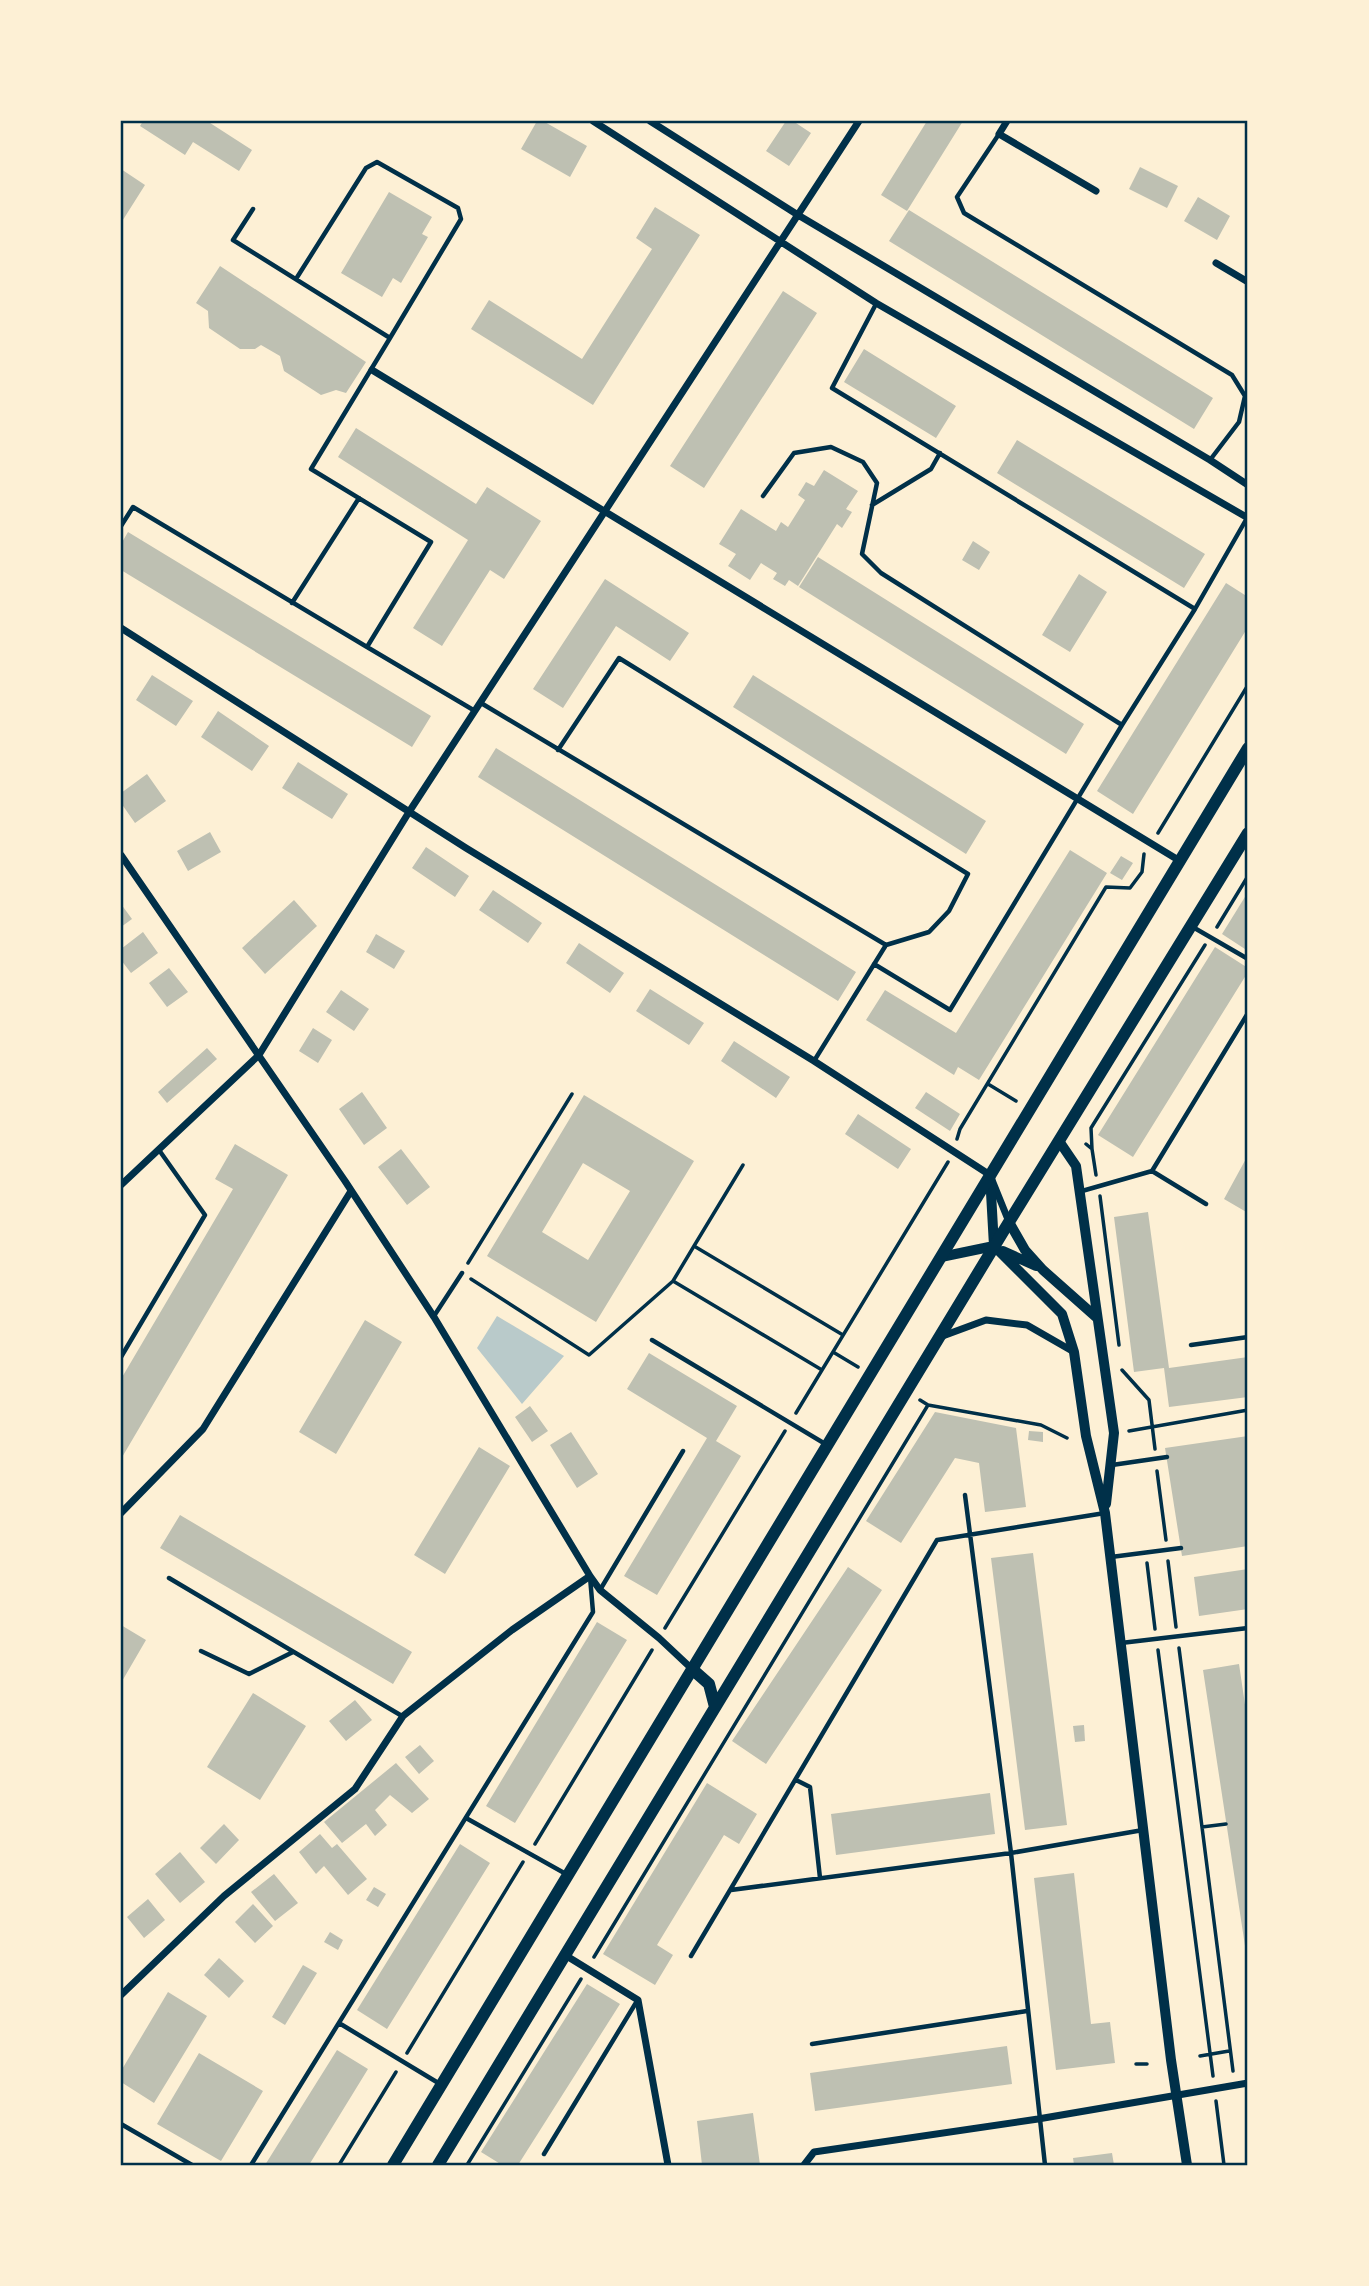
<svg xmlns="http://www.w3.org/2000/svg" width="1369" height="2286" font-family="'DejaVu Sans',sans-serif">
	<rect width="100%" height="100%" fill="#fdf0d5"/>
	<path fill="#b9caca" d="M497 1316 564 1356 522 1404 477 1348Z"/>
	<path fill="#bec0b2" fill-rule="evenodd" d="M143 121H207L252 150 239 171 193 142 185 155 140 126Z
		M537 121H543L587 146 570 177 521 149Z
		M786 121H793L811 133 789 166 766 151Z
		M927 121H963L907 211 881 195Z
		M1140 167 1178 186 1167 208 1129 189Z
		M121 169 145 185 121 223Z
		M389 192 432 217 422 234 428 237 401 283 393 278 382 297 341 273Z
		M1198 197 1230 216 1217 240 1184 221Z
		M655 207 700 235 593 405 471 329 489 300 582 359 652 249 636 238Z
		M909 210 1213 398 1194 429 889 241Z
		M220 266 366 362 346 393 336 390 321 395 284 371 280 356 261 345 255 349H240L209 328 208 311 196 303Z
		M783 291 817 313 704 488 670 466Z
		M864 349 956 406 936 438 844 382Z
		M356 428 476 504 487 487 541 521 504 579 490 570 442 646 413 628 468 540 338 457Z
		M1017 440 1205 554 1184 588 997 473Z
		M824 470 858 491 846 509 852 512 842 528 837 524 798 586 789 580 785 586 773 579 777 573 761 563 750 580 728 566 736 554 719 544 741 509 776 531 781 522 788 527 805 500 798 495 806 482 814 486Z
		M128 532 431 716 412 747 121 570V544Z
		M973 541 990 552 979 570 962 560Z
		M818 557 1084 724 1066 754 799 587Z
		M1079 574 1107 592 1070 652 1042 635Z
		M605 579 689 633 670 661 616 626 563 708 533 689Z
		M1226 583 1248 597V627L1133 814 1097 791Z
		M152 675 193 701 176 726 136 700Z
		M753 675 986 821 966 854 733 707Z
		M218 711 269 746 252 771 201 737Z
		M496 748 856 972 838 1001 478 777Z
		M298 762 348 794 332 819 282 788Z
		M147 774 166 801 135 823 121 803V793Z
		M210 832 221 852 188 871 177 851Z
		M426 847 469 876 455 897 412 868Z
		M1070 850 1107 873 979 1080 958 1067 954 1075 866 1020 885 990 956 1033Z
		M1121 856 1133 863 1122 880 1110 873Z
		M493 890 542 923 528 943 479 910Z
		M1248 892V951L1222 934Z
		M294 900 317 926 265 974 242 948Z
		M121 904 132 919 121 927Z
		M143 932 158 953 131 973 121 960V949Z
		M376 934 405 951 394 969 366 952Z
		M579 943 624 973 610 993 566 963Z
		M1215 947 1248 968V972L1133 1157 1098 1135Z
		M169 968 188 992 167 1007 149 983Z
		M650 989 704 1023 689 1045 636 1011Z
		M341 990 369 1009 354 1031 326 1012Z
		M313 1028 332 1040 318 1063 299 1051Z
		M734 1041 790 1077 776 1098 721 1061Z
		M207 1048 217 1059 167 1103 158 1092Z
		M362 1092 387 1128 364 1145 339 1109Z
		M926 1092 960 1114 950 1131 915 1108Z
		M584 1095 694 1161 596 1322 487 1256ZM583 1163 630 1191 588 1260 542 1232Z
		M858 1114 911 1149 898 1169 845 1134Z
		M235 1144 288 1175 121 1459V1379L233 1189 215 1179Z
		M401 1149 430 1187 407 1205 378 1167Z
		M1248 1155V1213L1224 1199Z
		M1148 1212 1169 1368 1248 1357V1397L1169 1407 1164 1368 1134 1372 1114 1217Z
		M365 1320 402 1342 336 1454 299 1432Z
		M649 1353 737 1406 716 1441 741 1456 657 1595 624 1576 707 1438 627 1389Z
		M530 1406 548 1431 532 1442 515 1417Z
		M935 1412 1016 1428 1026 1507 985 1512 979 1463 955 1458 901 1543 866 1521Z
		M1029 1431 1043 1432V1442L1028 1440Z
		M571 1432 598 1474 577 1488 550 1445Z
		M1248 1436V1546L1182 1556 1165 1448Z
		M479 1447 510 1466 445 1574 414 1555Z
		M180 1515 412 1652 393 1684 160 1548Z
		M1033 1553 1067 1825 1025 1830 991 1558Z
		M848 1567 882 1590 766 1764 732 1741Z
		M1248 1569V1609L1199 1616 1194 1577Z
		M597 1622 627 1640 515 1823 486 1806Z
		M121 1625 146 1640 121 1683Z
		M1239 1664 1248 1725 1247 1959 1203 1670Z
		M253 1693 306 1726 260 1800 207 1767Z
		M355 1700 372 1720 346 1741 329 1721Z
		M1084 1725 1085 1741 1075 1742 1073 1726Z
		M420 1745 434 1761 419 1774 405 1757Z
		M396 1763 429 1799 412 1813 390 1795 375 1810 387 1825 375 1836 366 1824 342 1843 324 1822Z
		M707 1783 757 1814 739 1844 724 1835 657 1945 673 1955 655 1985 603 1954Z
		M990 1793 995 1834 836 1855 831 1814Z
		M224 1824 239 1840 216 1864 200 1848Z
		M320 1834 332 1848 337 1844 367 1879 348 1895 324 1866 316 1874 299 1852Z
		M460 1844 490 1863 387 2029 357 2010Z
		M180 1852 205 1882 180 1903 155 1874Z
		M1074 1873 1091 2024 1110 2022 1115 2063 1056 2070 1034 1878Z
		M274 1874 298 1903 275 1921 251 1892Z
		M374 1887 386 1894 378 1907 366 1900Z
		M148 1899 165 1920 144 1938 127 1917Z
		M253 1904 273 1926 255 1943 235 1922Z
		M330 1932 343 1940 338 1950 324 1942Z
		M219 1958 244 1981 229 1998 204 1975Z
		M303 1965 317 1973 285 2025 272 2017Z
		M587 1984 620 2004 518 2165H502L481 2152Z
		M168 1992 207 2016 154 2103 121 2082V2071Z
		M1007 2046 1012 2084 815 2111 810 2073Z
		M337 2050 368 2069 309 2165H265Z
		M199 2053 263 2091 221 2161 157 2124Z
		M753 2113 760 2165H702L697 2121Z
		M1112 2153 1114 2165H1074L1073 2158Z"/>
	<g fill="none" stroke-linecap="round" stroke-linejoin="round">
		<path stroke="#003049" stroke-width="3.5" d="M1158 833 1248 685
			M1217 927 1248 876
			M988 1084 1016 1101
			M957 1139 960 1129 1106 887 1130 888 1142 872 1144 854
			M1086 1144 1092 1149 1096 1175
			M1092 1149 1091 1128 1205 945
			M743 1165 694 1246 843 1335
			M1100 1196 1119 1345
			M694 1246 673 1281 822 1370
			M468 1263 572 1094
			M471 1279 589 1355 673 1281
			M833 1352 858 1367
			M1122 1370 1149 1400 1155 1449
			M920 1400 928 1405 1041 1425 1067 1438
			M796 1413 948 1162
			M1129 1431 1248 1410
			M1157 1471 1166 1540
			M1168 1561 1176 1627
			M1147 1563 1155 1629
			M665 1628 785 1431
			M1179 1648 1202 1827
			M1158 1650 1213 2076
			M1226 1824 1202 1827 1233 2071
			M535 1844 652 1650
			M594 1957 928 1405
			M407 2053 523 1862
			M1200 2056 1229 2051
			M1136 2064H1147
			M1216 2101 1224 2165
			M339 2165 396 2072
			M467 2165 581 1979"/>
		<path stroke="#003049" stroke-width="4.5" d="M999 134 957 197 964 213 1232 375 1245 396 1239 422 1210 460
			M253 209 233 240 390 338 311 469 431 542 367 647 475 711
			M296 279 366 168 377 162 458 208 461 219 390 338
			M876 304 832 388 1195 609 1247 518
			M763 496 794 453 831 447 863 462 877 483 862 554 881 573 1122 725 950 1010 874 964
			M872 505 931 469 940 453
			M121 526 133 507 367 647
			M292 603 359 498
			M481 703 886 945
			M1122 725 1195 609
			M558 750 619 658 968 874 949 911 929 932 886 945 814 1061
			M1191 926 1248 959
			M1152 1171 1206 1204
			M1082 1191 1152 1171 1248 1013
			M434 1316 462 1273
			M652 1340 827 1445
			M1191 1345 1248 1337
			M121 1357 205 1215 159 1150
			M1112 1465 1167 1457
			M1111 1557 1181 1548
			M169 1578 402 1716
			M600 1590 683 1451
			M1121 1643 1248 1628
			M201 1651 249 1674 293 1652
			M796 1780 810 1787 820 1878
			M466 1818 566 1874
			M731 1890 1011 1853 965 1495
			M691 1956 937 1540 1105 1513
			M339 2023 440 2084
			M812 2044 1027 2011
			M121 2124 192 2165
			M544 2154 637 2001
			M251 2165 593 1612 590 1577
			M1045 2165 1011 1853 1143 1830"/>
		<path stroke="#003049" stroke-width="7" d="M593 121 876 303 1248 518
			M650 121 798 215 1210 460 1248 485
			M1007 121 999 134 1096 191
			M1216 263 1248 282
			M372 370 1180 861
			M121 628 466 848 814 1061 990 1175 1009 1222
			M121 855 345 1181 434 1317 590 1576 600 1590 659 1638 692 1669
			M121 1185 259 1055 409 812 859 121
			M940 1337 986 1320 1027 1325 1074 1352
			M121 1513 203 1429 351 1191
			M565 1955 638 2000 668 2165
			M121 1995 224 1896 355 1789 403 1716 512 1630 590 1576
			M804 2165 814 2152 1038 2119 1248 2083"/>
		<path stroke="#003049" stroke-width="10" d="M1059 1141 1076 1166 1114 1433 1106 1504
			M990 1175 994 1246
			M1009 1222 1025 1250 1043 1270 1096 1317
			M994 1246 1062 1314 1074 1352 1086 1436 1105 1513 1171 2060 1187 2165
			M1003 1251 1036 1266
			M941 1257 994 1246"/>
		<path stroke="#003049" stroke-width="12" d="M692 1669 709 1684 715 1707
			M393 2165 1248 748
			M438 2165 1009 1222 1248 833"/>
	</g>
	<rect width="1369" height="2286" fill="none" stroke="#fdf0d5" stroke-width="245"/>
	<rect x="122" y="122" width="1124" height="2042" fill="none" stroke="#003049" stroke-width="2.5"/>
</svg>
